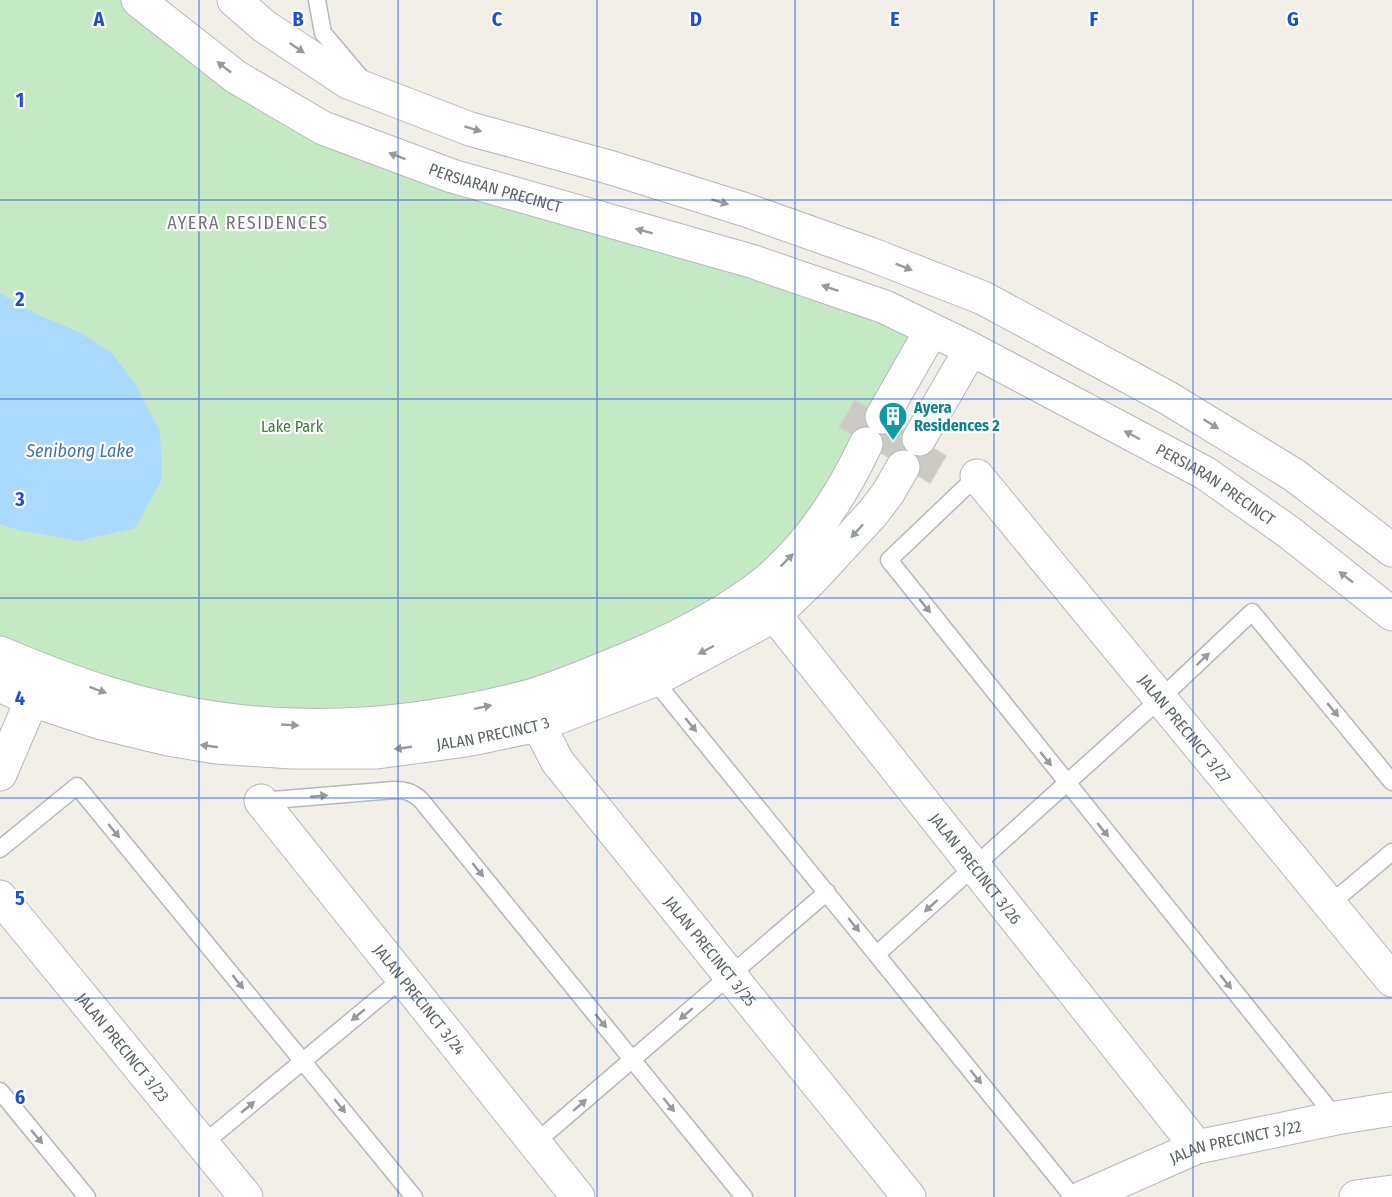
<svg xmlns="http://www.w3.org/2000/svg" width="1392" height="1197" font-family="'Fira Sans Condensed',sans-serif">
	<rect width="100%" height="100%" fill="#f1efe8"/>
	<path fill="#c5e8c5" d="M0 0H147L338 133 931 331 840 492 694 629 461 712 221 719 0 650Z"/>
	<path fill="#aadaff" d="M0 293 38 315 81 333 113 354 135 384 160 431 162 479 135 528 79 541 19 530 0 524Z"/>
	<path fill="#cccac5" stroke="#d6d1c6" stroke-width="1.5" d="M855 400 946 456 930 483 839 427Z"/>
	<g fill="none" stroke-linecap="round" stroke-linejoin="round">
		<g stroke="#b5b8bc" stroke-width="19">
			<path id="service" d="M317 0 323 33 361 78
				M977 476 889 560 1336 1118
				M654 680 1073 1197
				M261 801 394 790C406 790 412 792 421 800L744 1197
				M0 849 77 786 414 1197
				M1330 904 1392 852
				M877 954 1160 699 1252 612 1392 782
				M0 1091 87 1197
				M535 1143 827 892
				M203 1144 403 978"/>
		</g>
		<g stroke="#b5b8bc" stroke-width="35">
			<g id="minor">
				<path id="s1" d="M138 0 236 77 323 128 452 176 751 261 885 307 971 349 1205 473 1290 533 1392 614"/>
				<path d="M234 0 264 26 348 82 470 129 612 168 746 210 870 254 983 298 1168 398 1294 475 1392 550"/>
				<path d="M882 417 931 331"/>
				<path d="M919 439 971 349"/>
				<path id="s2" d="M977 476 1392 980"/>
				<path id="s3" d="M762 599 1197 1147"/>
				<path d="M0 653C71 683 144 709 221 719 321 733 425 723 523 698 554 690 585 676 615 664 664 645 711 622 754 591 804 554 840 499 866 444"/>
				<path id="s4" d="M0 685 32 700 102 723 168 739 216 747 292 752H377L466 740 538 725 654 680 775 615 811 580 872 514 888 493 903 467"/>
				<path id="s5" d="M529 706 557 761 909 1197"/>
				<path d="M0 774 40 681"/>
				<path id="s6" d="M261 801 578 1197"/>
				<path id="s7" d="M0 897 246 1197"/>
				<path id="s8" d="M1084 1197 1197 1147 1336 1118 1392 1109"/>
				<path d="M1356 1197 1392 1192"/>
			</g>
		</g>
		<use href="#service" stroke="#fff" stroke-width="16"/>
		<use href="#minor" stroke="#fff" stroke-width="33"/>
	</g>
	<defs><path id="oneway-solid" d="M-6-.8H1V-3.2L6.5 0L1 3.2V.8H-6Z" transform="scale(1.5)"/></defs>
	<g fill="#979a9d">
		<use href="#oneway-solid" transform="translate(297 48) rotate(34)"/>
		<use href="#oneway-solid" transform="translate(224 67) rotate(-142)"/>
		<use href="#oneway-solid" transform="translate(473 129) rotate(17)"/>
		<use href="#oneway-solid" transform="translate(397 156) rotate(-159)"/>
		<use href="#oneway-solid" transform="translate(720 202) rotate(17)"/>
		<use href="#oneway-solid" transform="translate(644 231) rotate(-165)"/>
		<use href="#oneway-solid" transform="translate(904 267) rotate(22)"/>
		<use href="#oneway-solid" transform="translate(830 288) rotate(-161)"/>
		<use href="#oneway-solid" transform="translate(1211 424) rotate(32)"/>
		<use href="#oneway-solid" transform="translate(1132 435) rotate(-152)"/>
		<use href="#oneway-solid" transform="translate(857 531) rotate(132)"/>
		<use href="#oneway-solid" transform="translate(787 560) rotate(-45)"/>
		<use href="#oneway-solid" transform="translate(1346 577) rotate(-142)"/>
		<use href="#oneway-solid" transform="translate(925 606) rotate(51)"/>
		<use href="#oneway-solid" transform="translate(706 650) rotate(152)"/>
		<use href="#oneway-solid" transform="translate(1203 659) rotate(-44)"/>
		<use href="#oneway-solid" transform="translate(98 690) rotate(20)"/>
		<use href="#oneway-solid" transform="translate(483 707) rotate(-12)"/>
		<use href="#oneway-solid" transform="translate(1333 710) rotate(50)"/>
		<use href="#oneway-solid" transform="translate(290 725) rotate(3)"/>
		<use href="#oneway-solid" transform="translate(691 725) rotate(51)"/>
		<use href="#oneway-solid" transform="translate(209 746) rotate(-172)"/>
		<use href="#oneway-solid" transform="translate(403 748) rotate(172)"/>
		<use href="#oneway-solid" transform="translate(1046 759) rotate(51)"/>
		<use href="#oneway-solid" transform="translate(319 796) rotate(-5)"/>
		<use href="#oneway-solid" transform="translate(1103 830) rotate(51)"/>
		<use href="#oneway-solid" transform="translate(114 831) rotate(51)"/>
		<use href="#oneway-solid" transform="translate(478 870) rotate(51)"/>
		<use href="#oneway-solid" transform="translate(931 906) rotate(138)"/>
		<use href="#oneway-solid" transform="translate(854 925) rotate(51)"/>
		<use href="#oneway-solid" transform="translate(238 982) rotate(51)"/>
		<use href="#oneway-solid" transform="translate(1226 982) rotate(51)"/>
		<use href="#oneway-solid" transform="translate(686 1014) rotate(139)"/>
		<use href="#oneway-solid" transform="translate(358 1015) rotate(140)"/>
		<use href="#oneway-solid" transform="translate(601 1021) rotate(51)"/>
		<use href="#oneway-solid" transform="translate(976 1077) rotate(51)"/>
		<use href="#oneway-solid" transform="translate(580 1105) rotate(-41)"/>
		<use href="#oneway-solid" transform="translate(669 1105) rotate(51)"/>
		<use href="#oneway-solid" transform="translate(340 1106) rotate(51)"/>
		<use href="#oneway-solid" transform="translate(248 1107) rotate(-40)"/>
		<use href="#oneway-solid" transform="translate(37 1137) rotate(50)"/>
	</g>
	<path fill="none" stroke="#1d4ed8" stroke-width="1.5" stroke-opacity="0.55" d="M199 0V1197M398 0V1197M597 0V1197M795 0V1197M994 0V1197M1193 0V1197M0 200H1392M0 399H1392M0 598H1392M0 798H1392M0 998H1392"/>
	<defs>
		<g id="building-pin" transform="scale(1.5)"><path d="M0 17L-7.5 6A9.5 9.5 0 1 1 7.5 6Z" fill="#0f9aa8" stroke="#fff"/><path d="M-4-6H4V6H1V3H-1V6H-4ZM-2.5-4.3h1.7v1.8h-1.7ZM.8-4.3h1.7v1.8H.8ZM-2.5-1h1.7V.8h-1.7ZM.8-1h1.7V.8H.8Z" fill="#fff"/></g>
	</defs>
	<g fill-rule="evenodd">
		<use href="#building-pin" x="893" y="416"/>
	</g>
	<g text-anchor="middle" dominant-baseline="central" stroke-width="4.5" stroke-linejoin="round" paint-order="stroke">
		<g font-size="16" fill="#5f6368" stroke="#fff">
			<text stroke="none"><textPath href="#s1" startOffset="408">PERSIARAN PRECINCT</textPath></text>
			<text stroke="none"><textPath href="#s1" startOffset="1191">PERSIARAN PRECINCT</textPath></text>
			<text stroke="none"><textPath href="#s2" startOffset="327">JALAN PRECINCT 3/27</textPath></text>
			<text stroke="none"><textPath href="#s4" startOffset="504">JALAN PRECINCT 3</textPath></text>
			<text stroke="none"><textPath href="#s3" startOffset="344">JALAN PRECINCT 3/26</textPath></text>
			<text stroke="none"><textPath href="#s5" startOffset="306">JALAN PRECINCT 3/25</textPath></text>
			<text stroke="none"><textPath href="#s6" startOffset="254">JALAN PRECINCT 3/24</textPath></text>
			<text stroke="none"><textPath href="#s7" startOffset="194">JALAN PRECINCT 3/23</textPath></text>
			<text stroke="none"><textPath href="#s8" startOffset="162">JALAN PRECINCT 3/22</textPath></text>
		</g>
		<g font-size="16" font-weight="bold" fill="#0d838f" stroke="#fff" text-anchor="start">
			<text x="914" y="407">Ayera<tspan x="914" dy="18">Residences 2</tspan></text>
		</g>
		<g font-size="16" fill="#348238" stroke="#fff">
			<text x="292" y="426">Lake Park</text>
		</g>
		<g font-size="18" letter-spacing="1.5" fill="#70757a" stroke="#fff">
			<text x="248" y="223">AYERA RESIDENCES</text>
		</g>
		<g font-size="18" font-style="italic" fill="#4174aa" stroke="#fff">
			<text x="80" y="451">Senibong Lake</text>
		</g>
	</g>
	<g font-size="20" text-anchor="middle" font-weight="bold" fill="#1d4ed8" stroke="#fff" stroke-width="4.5" stroke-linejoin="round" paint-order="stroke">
		<text x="99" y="26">A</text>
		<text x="298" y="26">B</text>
		<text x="497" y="26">C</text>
		<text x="696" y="26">D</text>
		<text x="895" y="26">E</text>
		<text x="1094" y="26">F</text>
		<text x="1293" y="26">G</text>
		<text x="20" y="107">1</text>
		<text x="20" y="306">2</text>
		<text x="20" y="506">3</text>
		<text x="20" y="705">4</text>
		<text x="20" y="905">5</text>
		<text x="20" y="1104">6</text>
	</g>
</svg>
